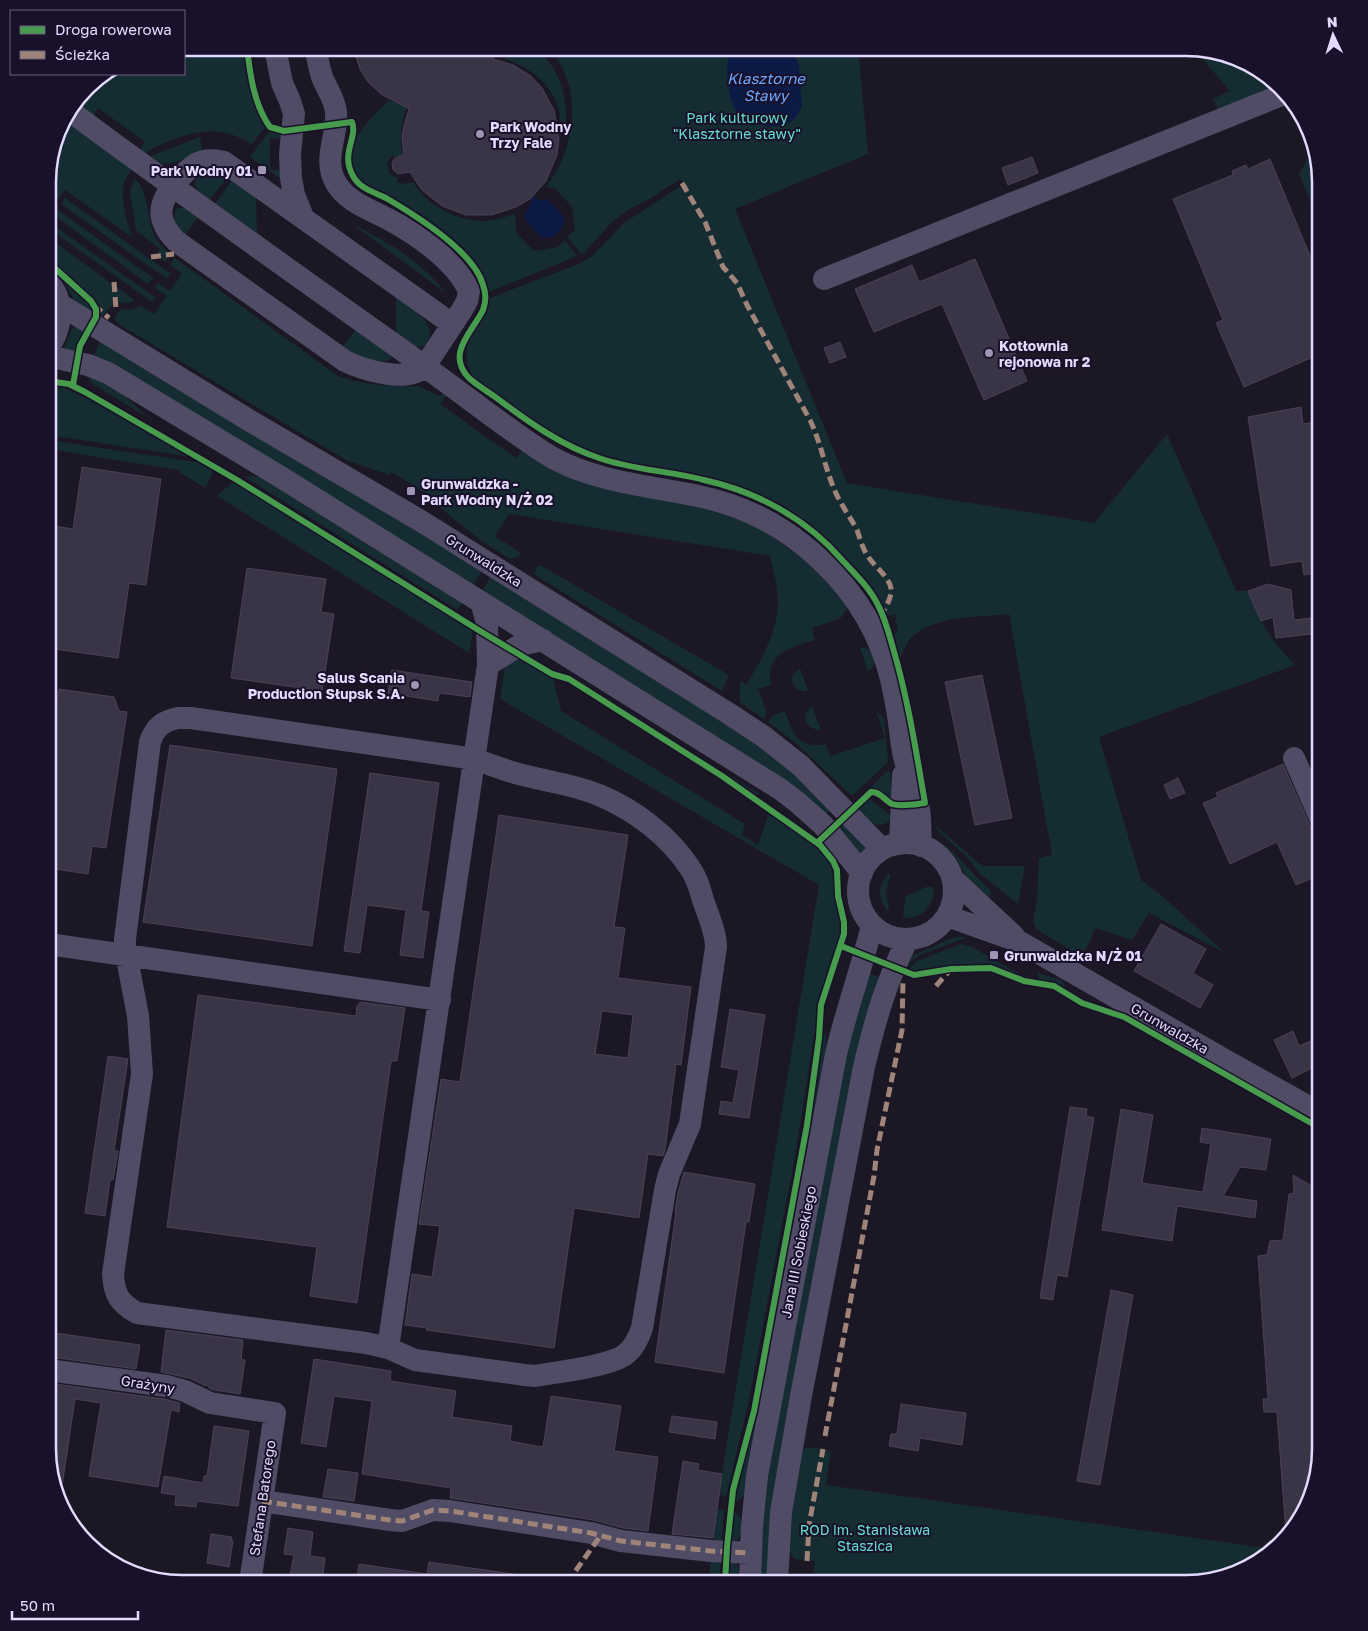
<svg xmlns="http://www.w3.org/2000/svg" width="1368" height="1631" font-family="'Golos Text',sans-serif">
	<rect width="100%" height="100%" fill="#1b1724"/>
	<path fill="#152d32" d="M184 48H244C246 76 251 102 266 126L252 144C223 127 201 128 170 141 159 145 151 148 143 156L138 153 145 142 98 108 91 119 74 106 93 81 105 74H184Z
		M506 48H536C555 65 565 86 566 112 566 119 567 125 561 130 560 124 561 117 559 110 553 85 528 65 504 59Z
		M547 48H858L868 154 735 209 847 483 1094 523 1167 434 1236 591H1248L1261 621 1275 643 1295 665 1099 737 1141 880 1160 894 1225 953 1149 913 1132 940 1096 928 1082 957 1036 929 1033 920 1037 900 1039 858 1052 855 1009 614C980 617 931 616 911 638 906 643 903 652 900 659L892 637 898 630 895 614 886 617C884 612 883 605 880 599 869 582 854 564 839 550 805 517 766 492 720 480 680 470 637 467 598 454 551 438 512 404 473 377 454 343 481 328 490 298L579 264 592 256 624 223 684 184 680 179 651 198 628 210 612 222 582 255 567 237 575 229 572 207 555 188 546 187C576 149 585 83 547 48Z
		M1193 48 1253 65 1274 85 1271 89 1219 111 1213 99 1230 91Z
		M388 100 407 107C401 124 399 139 403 156H398L391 157C384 166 388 176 399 178L396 182 406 184 413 182C427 205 453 219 481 221 493 221 504 217 515 214L517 234 534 251 558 247 565 240 577 256 489 292C486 262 440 227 416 211 401 201 383 195 367 187 358 180 353 173 352 162 348 136 373 118 388 100Z
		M65 118 133 169C131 172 127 175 126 178 118 193 127 223 132 237L65 190 52 206 153 278 148 284 48 211V173L61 123Z
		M270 130 284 133 283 139 270 138V170H283L282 180 250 157Z
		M200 137 202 151C179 159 174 170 148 159L153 155Z
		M1312 153 1320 182V225L1299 173Z
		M214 170 228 176 210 200C199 192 190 188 198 174Z
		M135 178C150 194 146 220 156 239 160 245 165 249 170 253L165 262 156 255 160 249 136 230 130 191Z
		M233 179 256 197 257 235 215 204Z
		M65 198 171 274 167 279 61 204Z
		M178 208H187L198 217 184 236 174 221 175 211Z
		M49 222 156 298 152 302 48 228Z
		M352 224C387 241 421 261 446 293Z
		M48 237 133 299V302C116 303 112 301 103 317L99 315 100 308 95 302 54 264 48 260Z
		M175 258 338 376 354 381 377 385 418 386 439 396 441 395 445 392 448 394 440 404 516 458 524 448 691 502 759 527 817 569 850 608 844 612 841 618 812 628 815 640C798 645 772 651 770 673 769 676 771 681 771 685L758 689 767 713 764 719 740 702V681L746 685C761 661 778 631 778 602 778 587 773 570 770 556L509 514 495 536 521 553 518 557 511 559 480 540 433 502 435 499 391 472 389 475 346 460 245 400 117 323 115 319 117 314 120 310 132 309 141 306 154 314 167 296 154 287 158 283 170 291 182 274 170 265Z
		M48 266 91 306 93 314 75 302 65 284Z
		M396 296C412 308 431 317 430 340L425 346 415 347 396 335Z
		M75 326 83 331 75 352 65 350 64 348 72 328Z
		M356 329 390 354 392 357C385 369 352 353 341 349Z
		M100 341 483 570 472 586 93 357Z
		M90 376 123 394 147 417 94 385 90 381Z
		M48 386 65 388 83 397 86 394 192 457 48 435Z
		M48 440 202 463 213 469 211 477 205 488 179 472V470L48 449Z
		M250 476 260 477 463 602 458 609H456L245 477Z
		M234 481 473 629 469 653 217 496Z
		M540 565 729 675 722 691 535 575 536 567Z
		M491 575 738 730 787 767 831 810 826 814 482 592Z
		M860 648H865L872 651C874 659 877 666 868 671Z
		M515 656 534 667 552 675 561 711 745 824 742 835 758 845 769 813C788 827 828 848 835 871 838 881 835 892 836 902 837 912 844 921 842 932L820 999 795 1156 749 1400 726 1497 720 1494 723 1467 819 885 500 699 504 672 503 671 506 665Z
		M800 668 808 691C796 692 790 684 793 674Z
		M812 706 821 730C809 730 803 723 806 712Z
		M876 710 884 719 888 760 887 763 852 796 798 745 768 722 773 715 785 711C792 732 799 750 826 744L830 756 885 738Z
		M723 771 760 794 752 796 731 780Z
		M887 771H890L892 800 876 789 868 790Z
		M868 798 894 818C878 832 868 822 856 810Z
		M843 823 865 848 861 853H858L838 827Z
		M936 826 982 866H1025L1018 904 980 874 968 858 938 831Z
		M941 842C960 855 972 875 991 890V894L989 897 967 878 955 856Z
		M888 874H890V877L886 892 889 909 888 911C877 900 878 886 888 874Z
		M926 887H932L934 889C934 905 922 919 905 918L903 915 906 896Z
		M959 937H968L920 955 912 960 907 967V959C916 953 924 951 933 947 942 942 949 938 959 937Z
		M961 944 970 946 1030 980 1022 978 993 966 959 965 919 972 909 971 912 966 917 961Z
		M868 973 879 977 768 1583H757L762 1504 842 1065Z
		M1037 973 1062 980 1067 991 1051 983 1040 981Z
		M823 1034 826 1035 825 1054 745 1495 737 1501 734 1502 757 1409 808 1138Z
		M808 1447 831 1451 826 1485 1272 1549 1261 1561 1186 1583H812L815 1561 795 1559 788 1551 790 1520 801 1451Z
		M717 1509 724 1510 721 1546 712 1547Z
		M733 1511C748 1520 744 1539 730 1546Z
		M711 1556 721 1557 719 1583H709Z
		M730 1558C740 1565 740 1572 739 1583H728Z"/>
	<path fill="#0d1a45" d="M730 48H793L799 67 802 107C800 111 797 117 793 120 779 131 758 125 743 122 727 101 724 72 730 48Z
		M533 196 537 200 547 199 565 218C563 231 555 239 542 238L525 220V213L532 202 530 199Z"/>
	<path fill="#3a3546" stroke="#494257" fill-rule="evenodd" d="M353 48H495L493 59 513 65 531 76 542 88 554 110 559 139 557 155 546 181 530 199 516 207 492 215H466L442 206 422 190 410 172 398 174 393 170 392 163 394 159 404 154 402 138 403 130 409 109 381 94 368 82 360 69Z
		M1032 157 1038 173 1008 185 1002 168Z
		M1270 159 1320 280V354L1244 387 1216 323 1223 320 1173 199 1233 175 1232 171 1246 165 1248 169Z
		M975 259 1027 381 984 400 942 304 874 332 855 289 912 265 919 282Z
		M840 342 846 357 830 363 824 348Z
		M1301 407 1303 424 1316 422 1318 436H1314L1320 481V572L1304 575 1302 561 1271 566 1248 417Z
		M82 467 161 479 146 585 129 583 118 658 48 648V525L73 529Z
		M247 568 326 579 321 612 334 614 322 691 231 678Z
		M1268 584 1291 590 1294 620 1320 617V633L1276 638 1273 617 1261 621 1248 591Z
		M392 670 472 682 470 697 439 693 438 701 388 693Z
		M982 675 1012 818 975 825 945 682Z
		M59 689 114 697 119 711 127 712 106 848 92 846 88 874 48 868V700L57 701Z
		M170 745 337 769 312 946 143 922Z
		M1283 764 1320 849V875L1296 885 1277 842 1230 864 1203 803 1218 797 1216 793Z
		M370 773 439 783 421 911 429 912 423 958 400 955 406 910 367 905 360 953 344 951Z
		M1178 778 1185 793 1170 799 1164 785Z
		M499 815 628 835 614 927 625 928 618 978 691 987 681 1065 676 1064 665 1150 663 1156 648 1154 639 1218 574 1208 554 1348 426 1330 427 1328 405 1325 412 1274 432 1277 440 1226 419 1224 441 1079 460 1082ZM602 1011 633 1015 628 1058 595 1054Z
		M1161 924 1206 949 1193 973 1213 985 1200 1008 1134 971Z
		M198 995 356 1016 357 1006 360 1002 405 1008 397 1061H391L357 1303 310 1296 317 1247 167 1227Z
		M730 1009 765 1015 749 1118 719 1114 721 1101 733 1103 739 1070 721 1067Z
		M1293 1031 1299 1046 1320 1037V1064L1292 1078 1274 1040Z
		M108 1056 128 1059 114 1151H118L113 1180H110L105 1216 85 1213Z
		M1070 1107 1087 1109 1086 1116 1094 1118 1067 1277 1057 1275 1053 1300 1040 1298Z
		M1121 1109 1153 1115 1142 1183 1203 1192 1211 1144 1200 1142 1202 1128 1271 1139 1266 1170 1240 1167 1223 1196 1257 1201 1255 1218 1177 1206 1172 1241 1102 1230Z
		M684 1172 755 1184 749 1222H746L724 1373 655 1362V1361L676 1212 675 1211 678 1193Z
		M1293 1175 1320 1191V1279L1315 1280 1320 1364V1449L1303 1516 1286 1534 1277 1412H1264L1263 1399H1268L1258 1256 1267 1255 1270 1241 1283 1240 1289 1194 1294 1193Z
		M1111 1290 1133 1295 1100 1485 1077 1481Z
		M166 1330 243 1340 241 1359 245 1360 240 1394 214 1390 209 1388V1386L204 1385 189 1378 161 1372Z
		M55 1333 140 1345 136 1369 51 1357Z
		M314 1359 391 1371 390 1381 456 1391 452 1417 512 1426 510 1441 530 1445 543 1447 551 1396 621 1406 614 1451 658 1457 648 1531 623 1528 593 1520 450 1498 451 1488 362 1474 372 1401 334 1396 326 1447 301 1443Z
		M48 1383 164 1399 180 1403 179 1412 171 1410 158 1487 89 1476 101 1403 75 1399 61 1493 48 1449Z
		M901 1404 966 1413 962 1445 920 1438 918 1451 889 1446 891 1434H897Z
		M672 1416 717 1422 715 1439 669 1432Z
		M214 1426 249 1431 238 1506 197 1501 196 1507 175 1505 176 1495 161 1493 164 1476 203 1483 204 1476H207Z
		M683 1461 699 1464 698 1470 722 1474 713 1538 672 1534Z
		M328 1469 358 1473 354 1501 323 1497Z
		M288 1528 313 1532 310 1556 325 1558 322 1584H288L294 1555 284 1554Z
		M211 1534 232 1537 231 1541H233L229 1567 207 1563Z
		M429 1562 520 1575V1584H356L359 1564 427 1574Z"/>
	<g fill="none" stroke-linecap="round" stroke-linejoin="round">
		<path stroke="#514c65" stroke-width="22" d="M275 48 282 83 290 101 294 114 290 154 291 178 294 195 303 217
			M316 48C317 58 319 67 322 77 327 89 335 100 336 112 338 136 322 160 336 183 347 202 369 209 388 219 416 234 456 261 469 291L467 301 462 310 425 366C409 384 363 370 345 361L176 241C155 219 158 203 176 182 191 165 201 156 224 162L452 324
			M70 111C176 190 284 266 392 343 425 366 457 390 489 414 510 429 531 445 553 458 597 482 650 486 698 496 752 507 799 535 836 576 868 611 887 652 895 698 899 716 900 734 903 752 907 771 916 790 919 810 921 821 920 834 921 846
			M824 279 1284 94
			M59 304 252 422 421 521 728 713 763 736 801 766 882 849
			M48 347C62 330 65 299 48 283
			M48 356 88 365 108 373 279 476 780 789 797 802 823 825 862 873
			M481 602 487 623 488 665 520 645 543 640
			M178 718H191L475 759C488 764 502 769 515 773 543 781 573 784 599 795 635 810 669 836 690 868 697 878 700 889 703 900 708 915 716 932 716 947L690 1124 669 1174 665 1190 642 1328C638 1339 633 1350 623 1356 605 1367 557 1372 535 1376L525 1375 415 1360 388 1348 366 1343 137 1313C119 1303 114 1294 113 1274L142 1074 138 1016 125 948V939L150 742C155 727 163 721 178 718Z
			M1294 758 1320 818
			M858 891a48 48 0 1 1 96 0a48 48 0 1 1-96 0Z
			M900 844 903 775
			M953 879 1014 936
			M947 916 1020 942 1225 1060 1320 1113
			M48 944 440 1000
			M388 1348 488 665
			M48 1370 167 1386 185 1391 210 1403 275 1413 250 1583
			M262 1501 390 1520 402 1521 433 1510 450 1511 591 1533 621 1541 711 1551 750 1553
			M750 1583 752 1526 757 1476 836 1054C846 1010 862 968 872 925
			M777 1583 781 1512 801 1396 864 1067C875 1021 886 981 908 939"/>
		<path stroke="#a18479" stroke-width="5" stroke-dasharray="10 5" stroke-linecap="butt" d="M682 183 705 222 723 267 737 283 747 305 810 420C823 447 826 477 841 503 846 512 852 520 857 530 860 538 862 547 867 555 873 565 886 574 890 585 894 595 886 606 882 614
			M151 257 174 254
			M114 282 116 309
			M94 305 109 318
			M936 986 951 969
			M825 1436 874 1176 877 1150 902 1030 903 980
			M262 1501 390 1520 402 1521 433 1510 450 1511 591 1533 621 1541 711 1551 750 1553
			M807 1561 809 1525 823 1449
			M567 1583 601 1535"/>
		<g stroke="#19112a" stroke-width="9">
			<path id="cycleway" d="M247 48C250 74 254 105 270 127L284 131 352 122C358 138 340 153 353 176 360 189 374 192 386 198 415 215 474 251 483 285 486 293 486 302 483 310 473 331 445 354 469 378 479 387 492 394 502 402 533 425 563 446 599 458 633 470 670 471 704 480 758 492 807 519 843 561 855 574 870 588 878 605 885 618 889 634 893 648 908 699 916 751 925 803 916 804 901 807 892 804 884 800 880 791 871 792L817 843
				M48 262 91 301 96 309V317L80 346 73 385
				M48 381 69 384 85 392 237 480 480 631 552 674 569 679 722 776 820 845 833 861 837 870 838 896 844 922V934L821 1005 819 1038 807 1125 754 1411 733 1490 727 1547 725 1583
				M841 946 914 975 951 969 991 968 1024 981 1054 986 1082 1003 1124 1017 1320 1128"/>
		</g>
		<use href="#cycleway" stroke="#469c4c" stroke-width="6"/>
	</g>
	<g fill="#9d96b2" stroke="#19112a" stroke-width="2">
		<circle cx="480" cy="134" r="5"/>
		<rect x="257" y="165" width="10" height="10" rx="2.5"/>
		<circle cx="989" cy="353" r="5"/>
		<rect x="406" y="486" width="10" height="10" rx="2.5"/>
		<circle cx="415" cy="685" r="5"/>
		<rect x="989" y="950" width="10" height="10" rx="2.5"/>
	</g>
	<g text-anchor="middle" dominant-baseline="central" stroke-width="4" stroke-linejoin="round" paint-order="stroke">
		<g font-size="14" fill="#66dfd0" stroke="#19112a">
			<text x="737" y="117">Park kulturowy<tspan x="737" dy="16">"Klasztorne stawy"</tspan></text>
			<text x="865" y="1529">ROD im. Stanisława<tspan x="865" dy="16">Staszica</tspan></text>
		</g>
		<g font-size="14" font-weight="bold" fill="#e3dbfe" stroke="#19112a" text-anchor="start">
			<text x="490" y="126">Park Wodny<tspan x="490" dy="16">Trzy Fale</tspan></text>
			<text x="252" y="170" text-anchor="end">Park Wodny 01</text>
			<text x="999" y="345">Kotłownia<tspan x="999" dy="16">rejonowa nr 2</tspan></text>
			<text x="421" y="483">Grunwaldzka -<tspan x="421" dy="16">Park Wodny N/Ż 02</tspan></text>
			<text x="405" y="677" text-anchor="end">Salus Scania<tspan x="405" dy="16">Production Słupsk S.A.</tspan></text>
			<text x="1004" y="955">Grunwaldzka N/Ż 01</text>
		</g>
		<g font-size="14" fill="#e3dbfe" stroke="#19112a">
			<text transform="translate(484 560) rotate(32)">Grunwaldzka</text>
			<text transform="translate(1170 1028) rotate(30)">Grunwaldzka</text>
			<text transform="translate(798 1252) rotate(-79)">Jana III Sobieskiego</text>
			<text transform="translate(148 1384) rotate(9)">Grażyny</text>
			<text transform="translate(262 1498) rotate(-82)">Stefana Batorego</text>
		</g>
		<g font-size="15" font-style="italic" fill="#6ba7fd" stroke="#19112a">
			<text x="766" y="78">Klasztorne<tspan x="766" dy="17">Stawy</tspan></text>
		</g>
	</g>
	<path d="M0 0H1368V1631H0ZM182 56H1186A126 126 0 0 1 1312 182V1449A126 126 0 0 1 1186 1575H182A126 126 0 0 1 56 1449V182A126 126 0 0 1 182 56Z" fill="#19112a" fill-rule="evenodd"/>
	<path fill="none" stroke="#e3dbfe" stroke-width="2.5" d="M182 56H1186A126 126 0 0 1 1312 182V1449A126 126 0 0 1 1186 1575H182A126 126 0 0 1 56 1449V182A126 126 0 0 1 182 56Z"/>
	<rect x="10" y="10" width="175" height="65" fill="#19112a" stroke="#6a627f"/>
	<rect x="20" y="26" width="25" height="8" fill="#469c4c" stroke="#6a627f"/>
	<text x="55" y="35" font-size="15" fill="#e3dbfe">Droga rowerowa</text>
	<rect x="20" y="51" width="25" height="8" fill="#a18479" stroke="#6a627f"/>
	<text x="55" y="60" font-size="15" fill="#e3dbfe">Ścieżka</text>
	<g transform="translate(1333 35) rotate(356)" stroke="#19112a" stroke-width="4" paint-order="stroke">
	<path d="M0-4L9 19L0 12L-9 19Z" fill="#e3dbfe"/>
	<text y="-8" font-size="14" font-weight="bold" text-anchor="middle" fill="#e3dbfe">N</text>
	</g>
	<path d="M12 1611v8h126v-8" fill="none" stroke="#e3dbfe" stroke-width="2.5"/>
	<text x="20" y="1611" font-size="15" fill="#e3dbfe" stroke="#19112a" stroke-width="4" paint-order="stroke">50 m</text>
</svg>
